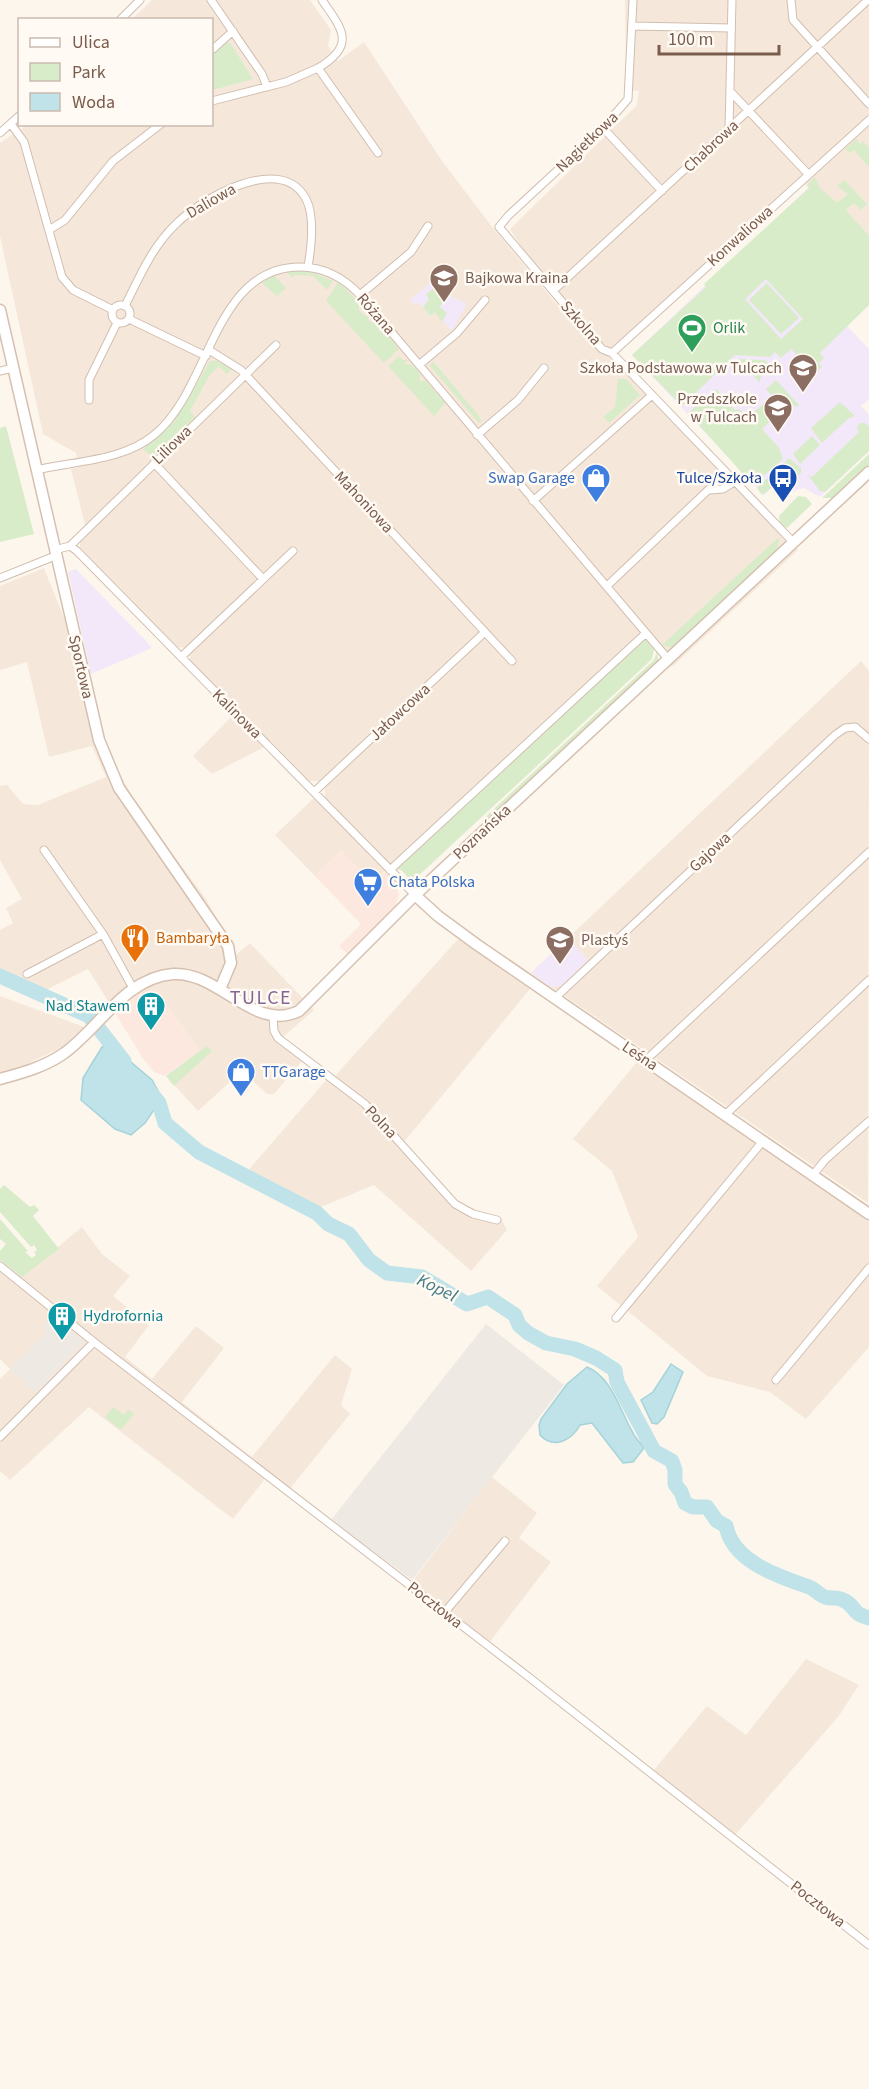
<svg xmlns="http://www.w3.org/2000/svg" width="869" height="2089" font-family="'Source Sans 3',sans-serif">
	<rect width="100%" height="100%" fill="#fdf6ec"/>
	<path fill="#f5e8da" d="M152 0H310L331 30 328 46 338 61 364 42 442 161 493 228 564 313 510 229 637 105 639 91 626 89 625 0H869V251L805 184 615 356 798 550 672 667 643 638 389 875 385 871 373 883 341 851 315 876 275 835 314 798 319 803 325 798V789L318 781H309L271 741 264 747 212 774 193 756 239 709 190 660V652L186 648 178 647 80 547V540L87 533 71 469 79 467 76 453 43 434 0 236V143L23 128V125L212 124V20L132 19Z
		M44 568 87 675 94 710 116 767 138 807 206 899 236 955 250 943 314 1010 283 1037 335 1076 458 939 530 989 404 1142 457 1201 482 1212 500 1217 507 1230 471 1271 374 1185 316 1209 246 1173 327 1079 303 1060 274 1094H267L242 1071 198 1111 166 1076 199 1050 156 989 141 994 114 1011 88 969 42 992 0 975V930L13 923 6 908 22 899 0 860V786L7 785 23 804 38 805 106 777 92 746 49 757 27 662 0 670V586Z
		M861 661 869 671 868 1203 531 973Z
		M0 996 84 1027 62 1047 25 1065 0 1073Z
		M637 1062 869 1221V1347L806 1419 770 1392 707 1376 597 1286 638 1237 612 1171 573 1139Z
		M82 1227 102 1254 130 1276 113 1296 149 1325 125 1357 152 1379 196 1326 224 1348 182 1402 252 1457 335 1355 352 1369 341 1405 350 1414 285 1495 265 1479 233 1519 89 1407 10 1480 0 1471V1379L10 1369 0 1359V1260L22 1277Z
		M492 1477 537 1513 519 1538 551 1562 485 1648 407 1588Z
		M806 1659 859 1685 838 1717 735 1835 654 1770 707 1706 746 1735Z"/>
	<path fill="#fde8e0" d="M341 851 373 883 386 871 398 883 396 885 399 895 395 906 348 954 339 946 361 924 315 876Z
		M156 989 199 1050 165 1076 154 1072 142 1057 114 1011 141 994Z"/>
	<path fill="#efe9e4" d="M52 1315 85 1342 35 1393 10 1369 46 1333 40 1328Z
		M486 1324 564 1385 412 1580 331 1520Z"/>
	<path fill="#f3e8fa" d="M809 187 869 305 847 326 869 349V399L861 406 869 415V451L820 497 804 488 789 492 779 482 764 495 632 355Z
		M436 278 451 296 467 304 452 331 435 312 430 316 418 302 414 305 410 300Z
		M76 569 144 639 152 648 91 674 68 572Z
		M568 938 588 960 561 986 551 987 531 973Z"/>
	<path fill="#d8ecc9" fill-rule="evenodd" d="M226 42 230 43 253 79 212 90V55Z
		M856 139 860 144 863 141 869 148V167L854 150 850 153 845 149Z
		M815 177 820 188 837 203 848 194 837 186 844 180 867 204 861 210 854 203 846 210 869 236V305L820 353 824 358 819 363 822 367 815 374 791 349 781 358 775 352 770 357 735 355 682 406 632 355 706 287 704 284 809 188 807 185ZM766 279 803 319 781 339 745 299Z
		M308 271 333 281 327 290 313 276 295 275 292 278 287 272Z
		M274 275 286 288 277 296 262 283Z
		M338 282 361 304 358 309 365 316 369 313 371 316 368 319 372 323 375 320 380 326 378 329 380 332 383 330 399 349 384 363 326 301Z
		M767 283 799 318 781 334 749 300Z
		M434 288 445 298 440 307 447 313 442 322 435 312 430 316 423 307 429 299 426 294Z
		M399 356 403 360H408L405 362 407 365 411 364 421 375 419 380 422 382 425 380 445 403 434 416 388 366Z
		M738 359 765 360 772 367 760 378V383Z
		M210 361H217L232 369 227 374 219 366 209 376 190 411 195 417 153 457 143 449 174 422Z
		M433 361 479 416 482 422H478L430 366Z
		M618 379H626L640 395 609 423 603 417 615 407Z
		M776 380 799 405 796 407 790 402 762 429 779 448 783 459 753 485 688 413 714 390H717L735 410 739 409 752 422 754 420 745 409 752 414 772 396 766 389Z
		M840 402 855 416 849 418 822 443 811 428Z
		M860 423H865L869 427V451L825 492 820 491 808 475 812 477 859 432 857 427Z
		M6 426 34 534 0 542V428Z
		M812 436 820 445 800 464 793 454Z
		M869 454V467L833 498H822Z
		M789 458 801 468V473L785 488 779 482 762 495 757 488Z
		M798 496 806 497 812 504 787 528 780 523 779 516Z
		M779 537 778 551 674 648 662 645Z
		M644 638 654 650 652 659 416 878 410 879 401 870 395 869Z
		M657 651 658 662 484 825 482 820 654 660Z
		M207 1046 212 1051 174 1086 166 1076Z
		M4 1185 30 1207 34 1205 39 1210 33 1216 59 1249 22 1277 0 1260V1251L6 1244 0 1239V1219L28 1251 25 1252 32 1258 36 1255 34 1252 37 1250 34 1245 31 1247 0 1212V1189Z
		M113 1407 124 1415 128 1409 134 1414 121 1430 105 1417Z"/>
	<path fill="#bfe3e8" stroke="#a5d3da" stroke-width="1.5" d="M111 1045 152 1080 162 1098 145 1123 131 1135 115 1129 81 1100 83 1078 102 1047Z
		M671 1364 683 1372 664 1417 657 1424 652 1423 641 1400 653 1392Z
		M587 1367C612 1377 620 1411 633 1433 636 1439 641 1443 644 1448L633 1462 623 1463 592 1423 580 1425C572 1440 554 1450 540 1435L539 1425 541 1419 567 1384Z"/>
	<g fill="none" stroke-linecap="round" stroke-linejoin="round">
		<path stroke="#bfe3e8" stroke-width="15" d="M0 976 89 1016 124 1061
			M147 1088 159 1103 165 1123 199 1152 317 1213 328 1224 349 1234 369 1260 387 1273 422 1277 467 1304 488 1297 515 1315 519 1325 528 1333 546 1343 575 1349 596 1358 615 1370 617 1382 654 1451 672 1461 675 1470V1484L681 1492 685 1503 693 1507H707L717 1521 726 1526C733 1562 778 1576 809 1587 815 1589 819 1595 825 1597 830 1599 838 1597 843 1600 857 1606 850 1613 869 1618"/>
		<g stroke="#d1beb0" stroke-width="9">
			<path id="street" d="M211 0 262 74 267 87
				M633 0 628 99 603 128 508 216 499 227 602 349 612 353 793 542
				M791 0 793 20 869 104
				M120 20 140 0
				M632 26 731 28
				M212 50 233 31
				M318 68C357 45 342 29 322 0
				M730 91 808 174
				M212 101 286 82 318 68 378 153
				M11 124 24 142 62 277 73 290 113 310
				M603 128 662 191
				M729 129 732 0
				M0 133 20 115
				M49 230 65 220 113 161 161 124
				M553 291 868 0
				M360 295 411 252 428 226
				M112 314a9 9 0 1 1 18 0a9 9 0 1 1-18 0Z
				M125 306C139 278 152 247 175 225 200 199 281 152 306 199 315 216 311 249 308 267
				M129 319 206 356
				M209 350 241 370 512 661
				M612 353 869 120
				M419 365 457 333 485 300
				M0 371 13 368
				M89 400V380L117 323
				M477 435 518 400 544 368
				M154 463 263 579
				M36 470C74 461 123 461 154 435 211 389 213 267 300 267 324 267 344 278 360 295L668 659
				M710 490 723 489 734 482
				M533 501 652 395
				M70 546 276 345
				M54 550 70 546 77 551 415 895
				M0 578 55 556
				M607 586 726 473
				M181 657 293 551
				M314 792 485 632
				M44 850 103 934 134 990
				M390 870 646 633
				M27 974 103 934
				M555 998 835 735 845 728 855 727 869 739
				M273 1016 274 1031 278 1038 365 1104 455 1204 473 1214 497 1220
				M646 1060 869 852
				M725 1115 869 980
				M813 1175 825 1160 869 1121
				M0 1266 94 1342 530 1678 869 1945
				M616 1318 763 1141
				M776 1380 869 1268
				M0 1437 94 1342
				M444 1613 505 1541"/>
		</g>
		<g stroke="#d6c0b0" stroke-width="13">
			<path id="secondary" d="M0 310 99 740 119 788 228 946 231 963 220 989
				M415 895 438 916 476 944 869 1214
				M0 1079C22 1073 44 1067 63 1054 99 1029 124 978 173 974 219 971 254 1033 299 1011L415 895 869 472"/>
		</g>
		<use href="#street" stroke="#fff" stroke-width="7"/>
		<use href="#secondary" stroke="#fff" stroke-width="10"/>
	</g>
	<defs>
		<g id="school-pin" transform="scale(1.5)"><path d="M0 17L-7.5 6A9.5 9.5 0 1 1 7.5 6Z" fill="#8d6e63" stroke="#fffaf3"/><path d="M0-5L7-2L0 1L-7-2ZM-4 1L0 2.5L4 1V4Q0 6-4 4Z" fill="#fff"/></g>
		<g id="stadium-pin" transform="scale(1.5)"><path d="M0 17L-7.5 6A9.5 9.5 0 1 1 7.5 6Z" fill="#2e9e5b" stroke="#fffaf3"/><path d="M0-5a6.5 5 0 1 0 0 10a6.5 5 0 1 0 0-10ZM-3.5-1.8h7v3.6h-7Z" fill="#fff"/></g>
		<g id="shop-pin" transform="scale(1.5)"><path d="M0 17L-7.5 6A9.5 9.5 0 1 1 7.5 6Z" fill="#3f7fe0" stroke="#fffaf3"/><path d="M-5-2.5h2.3a2.7 3.5 0 0 1 5.4 0H5L5.5 6h-11ZM-1.5-2.5h3a1.5 2.3 0 0 0-3 0Z" fill="#fff"/></g>
		<g id="bus-pin" transform="scale(1.5)"><path d="M0 17L-7.5 6A9.5 9.5 0 1 1 7.5 6Z" fill="#1a4fb4" stroke="#fffaf3"/><path d="M-5-6H5V4H4V6H2V4H-2V6H-4V4H-5ZM-3.5-4V0h7V-4ZM-3.5 1.2v1.5H-2V1.2ZM2 1.2v1.5H3.5V1.2Z" fill="#fff"/></g>
		<g id="supermarket-pin" transform="scale(1.5)"><path d="M0 17L-7.5 6A9.5 9.5 0 1 1 7.5 6Z" fill="#3f7fe0" stroke="#fffaf3"/><path d="M-6-5.5h2.5l.6 2H6L4.5 2H-2.5L-4.4-4H-6ZM-1.5 3.2a1.3 1.3 0 1 0 .1 0ZM3 3.2a1.3 1.3 0 1 0 .1 0Z" fill="#fff"/></g>
		<g id="restaurant-pin" transform="scale(1.5)"><path d="M0 17L-7.5 6A9.5 9.5 0 1 1 7.5 6Z" fill="#e8710a" stroke="#fffaf3"/><path d="M-5-6h1v4h1v-4h1v4h1v-4h1v5L-1.5 .5V6h-2V.5L-5-1ZM5-6V6H3V1.5H1.5Q1.5-4 5-6Z" fill="#fff"/></g>
		<g id="building-pin" transform="scale(1.5)"><path d="M0 17L-7.5 6A9.5 9.5 0 1 1 7.5 6Z" fill="#0f9aa8" stroke="#fffaf3"/><path d="M-4-6H4V6H1V3H-1V6H-4ZM-2.5-4.3h1.7v1.8h-1.7ZM.8-4.3h1.7v1.8H.8ZM-2.5-1h1.7V.8h-1.7ZM.8-1h1.7V.8H.8Z" fill="#fff"/></g>
	</defs>
	<g fill-rule="evenodd">
		<use href="#school-pin" x="444" y="278"/>
		<use href="#stadium-pin" x="692" y="328"/>
		<use href="#school-pin" x="803" y="368"/>
		<use href="#school-pin" x="778" y="408"/>
		<use href="#shop-pin" x="596" y="478"/>
		<use href="#bus-pin" x="783" y="478"/>
		<use href="#supermarket-pin" x="368" y="882"/>
		<use href="#restaurant-pin" x="135" y="938"/>
		<use href="#school-pin" x="560" y="940"/>
		<use href="#building-pin" x="151" y="1006"/>
		<use href="#shop-pin" x="241" y="1072"/>
		<use href="#building-pin" x="62" y="1316"/>
	</g>
	<g text-anchor="middle" dominant-baseline="central" stroke-width="5" stroke-linejoin="round" paint-order="stroke">
		<g font-size="16" fill="#7a5c4d" stroke="#fffaf3">
			<text transform="translate(587 142) rotate(-44)">Nagietkowa</text>
			<text transform="translate(711 146) rotate(-43)">Chabrowa</text>
			<text transform="translate(211 201) rotate(-30)">Daliowa</text>
			<text transform="translate(740 236) rotate(-42)">Konwaliowa</text>
			<text transform="translate(376 314) rotate(49)">Różana</text>
			<text transform="translate(581 323) rotate(49)">Szkolna</text>
			<text transform="translate(172 445) rotate(-44)">Liliowa</text>
			<text transform="translate(364 502) rotate(47)">Mahoniowa</text>
			<text transform="translate(81 667) rotate(77)">Sportowa</text>
			<text transform="translate(400 712) rotate(-43)">Jałowcowa</text>
			<text transform="translate(237 714) rotate(45)">Kalinowa</text>
			<text transform="translate(482 832) rotate(-43)">Poznańska</text>
			<text transform="translate(710 852) rotate(-43)">Gajowa</text>
			<text transform="translate(640 1056) rotate(34)">Leśna</text>
			<text transform="translate(381 1122) rotate(47)">Polna</text>
			<text transform="translate(435 1605) rotate(38)">Pocztowa</text>
			<text transform="translate(818 1904) rotate(38)">Pocztowa</text>
		</g>
		<g font-size="16" fill="#785e54" stroke="#fffaf3" text-anchor="start">
			<text x="465" y="278">Bajkowa Kraina</text>
			<text x="782" y="368" text-anchor="end">Szkoła Podstawowa w Tulcach</text>
			<text x="757" y="399" text-anchor="end">Przedszkole<tspan x="757" dy="18">w Tulcach</tspan></text>
			<text x="581" y="940">Plastyś</text>
		</g>
		<g font-size="16" fill="#27864d" stroke="#fffaf3" text-anchor="start">
			<text x="713" y="328">Orlik</text>
		</g>
		<g font-size="16" fill="#366cbe" stroke="#fffaf3" text-anchor="start">
			<text x="575" y="478" text-anchor="end">Swap Garage</text>
			<text x="389" y="882">Chata Polska</text>
			<text x="262" y="1072">TTGarage</text>
		</g>
		<g font-size="16" fill="#164399" stroke="#fffaf3" text-anchor="end">
			<text x="762" y="478">Tulce/Szkoła</text>
		</g>
		<g font-size="16" fill="#c56008" stroke="#fffaf3" text-anchor="start">
			<text x="156" y="938">Bambaryła</text>
		</g>
		<g font-size="16" fill="#0d838f" stroke="#fffaf3" text-anchor="end">
			<text x="130" y="1006">Nad Stawem</text>
			<text x="83" y="1316" text-anchor="start">Hydrofornia</text>
		</g>
		<g font-size="18" font-style="italic" fill="#437c86" stroke="#fffaf3">
			<text transform="translate(437 1288) rotate(26)">Kopel</text>
		</g>
		<g font-size="20" letter-spacing="1.5" fill="#846695" stroke="#fffaf3">
			<text x="261" y="998">TULCE</text>
		</g>
	</g>
	<rect x="18" y="18" width="195" height="108" fill="#fffaf3" stroke="#cabbb1" stroke-width="1.5"/>
	<rect x="30" y="38" width="30" height="9" fill="#ffffff" stroke="#cabbb1" stroke-width="1.5"/>
	<text x="72" y="48" font-size="18" fill="#7a5c4d">Ulica</text>
	<rect x="30" y="63" width="30" height="18" fill="#d8ecc9" stroke="#cabbb1" stroke-width="1.5"/>
	<text x="72" y="78" font-size="18" fill="#7a5c4d">Park</text>
	<rect x="30" y="93" width="30" height="18" fill="#bfe3e8" stroke="#cabbb1" stroke-width="1.5"/>
	<text x="72" y="108" font-size="18" fill="#7a5c4d">Woda</text>
	<path d="M659 45v9h120v-9" fill="none" stroke="#7a5c4d" stroke-width="3"/>
	<text x="668" y="45" font-size="18" fill="#7a5c4d" stroke="#fffaf3" stroke-width="4.5" paint-order="stroke">100 m</text>
</svg>
